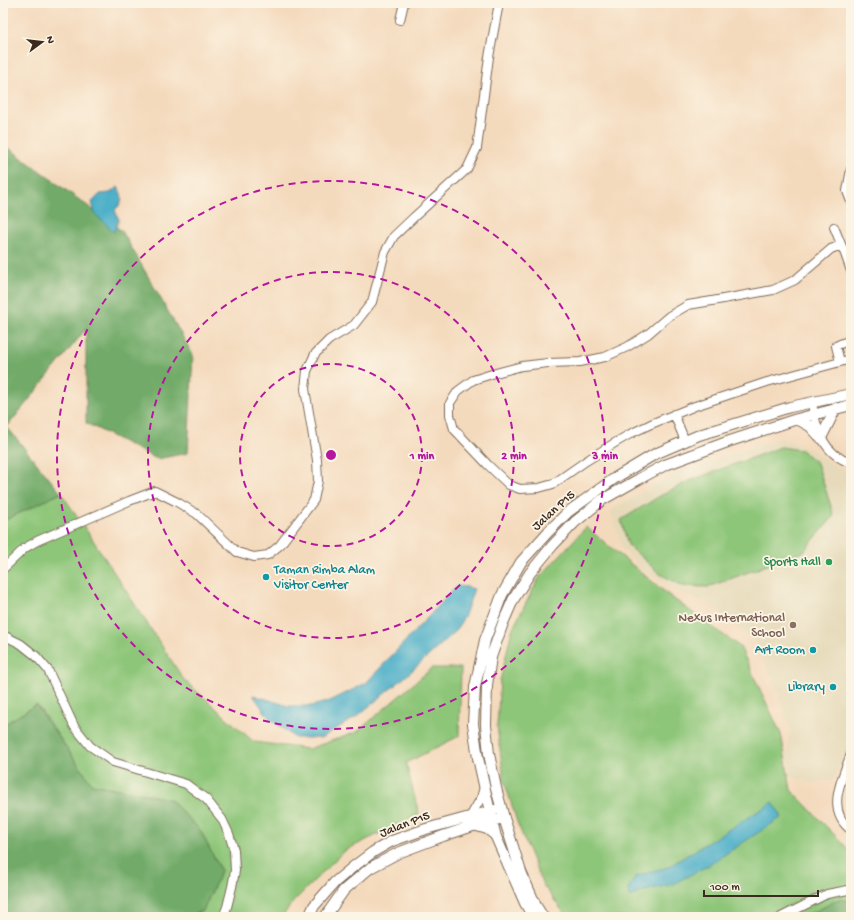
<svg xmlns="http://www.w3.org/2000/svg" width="854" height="920" font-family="'Gochi Hand',sans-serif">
	<rect width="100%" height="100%" fill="#fcf5e5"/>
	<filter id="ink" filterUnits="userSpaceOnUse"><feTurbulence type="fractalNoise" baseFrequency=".025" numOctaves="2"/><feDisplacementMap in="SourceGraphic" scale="8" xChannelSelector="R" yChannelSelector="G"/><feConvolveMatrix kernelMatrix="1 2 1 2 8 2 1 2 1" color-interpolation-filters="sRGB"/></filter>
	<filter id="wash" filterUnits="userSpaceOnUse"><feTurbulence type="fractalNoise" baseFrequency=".012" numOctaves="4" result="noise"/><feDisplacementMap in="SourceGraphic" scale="16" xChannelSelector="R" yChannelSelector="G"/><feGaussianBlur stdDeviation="0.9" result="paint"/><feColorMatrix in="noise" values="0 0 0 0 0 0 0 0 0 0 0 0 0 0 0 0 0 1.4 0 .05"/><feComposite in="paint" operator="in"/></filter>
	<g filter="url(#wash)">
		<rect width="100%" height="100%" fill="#f4dabd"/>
		<path fill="#e6daba" d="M781 438 810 449 839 468 851 471V744L833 780 812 783 792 777 787 759 790 726 772 678 756 643 714 607 675 590 639 567 622 548 610 510 682 470Z"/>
		<path fill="#8ec679" stroke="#64784c" d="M781 447 801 450 817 463 834 516 803 552 708 587 683 586 660 574 628 545 621 520 660 496 689 481Z
			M61 493 89 534 184 680 254 742 308 749 357 732 432 668H461L459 736 406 763 419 814 344 851 293 902 282 917H184L203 911 221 871 200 830 169 799 92 784 37 705 3 725V521Z
			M586 527 671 597 740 647 781 734 791 790 851 852V917H567L543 885 517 822 504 780 497 726 500 681 512 630 539 578Z"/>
		<path fill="#72ab69" stroke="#566a44" d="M3 144 122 231 193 355 188 453 157 459 86 423V329L7 427 61 493 3 521Z
			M36 705 92 784 170 799 200 830 221 871 203 911 184 917H3V725Z
			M841 898 851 902V917H804Z"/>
		<path fill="#48aec8" stroke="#426c73" d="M118 187C124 198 123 202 115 210L119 220 114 232 95 214 92 202 100 194 110 193Z
			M457 586 467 587 474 589 465 615 455 632 405 677 356 717 321 738H295L269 718 253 695 289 706H311L330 701 366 683Z
			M773 802 782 817 709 865 673 884 644 891 630 897 628 889 636 876 668 867Z"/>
	</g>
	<g filter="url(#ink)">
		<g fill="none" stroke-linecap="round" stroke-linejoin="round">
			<g stroke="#7c6856" stroke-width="10">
				<path id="minor" d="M400 20 404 3
					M851 169 847 191 851 202
					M834 227 845 254 851 271
					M841 245 831 249 795 280 773 290 712 301 688 305 669 316 648 334 627 347 605 357 580 362 548 363 522 366 492 374 473 380 458 391 450 403V415L454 429 488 465 509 485 520 489 539 488 553 484 586 461 613 444 630 434 651 424 695 406 767 382 851 359
					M840 362 836 346 840 344 851 340
					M812 403C816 429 823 454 851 463
					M674 414 685 441
					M3 569 25 548 37 541 129 501 155 491 177 502 197 514 237 552 254 557 268 555 280 545 314 500 318 481 317 460 305 389 307 371 315 354 329 340 354 325 372 302 385 252 394 236 414 217 467 169 477 148 489 57 499 3
					M3 635 21 644 36 656 48 670 74 726 90 746 113 762 186 784 206 799 222 819 229 834 234 850 235 871 232 887 227 907 223 917
					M851 754C842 778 825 811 851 830
					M470 817 481 798 484 787
					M473 826 487 830 496 837
					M781 917 827 894 848 890 851 891"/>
			</g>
			<g stroke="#7c6856" stroke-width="12">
				<path id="tertiary" d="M797 419 810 426 821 438 836 408
					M504 818 492 821 478 758 473 724 475 687 485 640 502 595 521 562 548 532 568 512 615 478 655 454 699 435 790 407 851 394
					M309 917 314 906 335 882 353 867 373 852 392 841 426 829 495 810
					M325 917 344 890 370 868 398 853 443 836 473 826 492 821 496 837 525 903 533 917
					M543 917 536 906 521 872 504 818 496 788 489 754 486 725 487 685 491 657 503 623 513 600 530 573 553 545 575 522 602 500 639 479 665 465 730 441 797 419 851 405"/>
			</g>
			<use href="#minor" stroke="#fff" stroke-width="8"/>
			<use href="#tertiary" stroke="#fff" stroke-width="10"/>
		</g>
	</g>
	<g fill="none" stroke="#b5179e" stroke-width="2" stroke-dasharray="7 5">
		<circle cx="331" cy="455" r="91"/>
		<circle cx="331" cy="455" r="183"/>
		<circle cx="331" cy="455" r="274"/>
	</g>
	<circle fill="#2e9e5b" stroke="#fcf5e5" stroke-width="1.5" cx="829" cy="562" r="4"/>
	<g fill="#0f9aa8" stroke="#fcf5e5" stroke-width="1.5">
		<circle cx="266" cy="577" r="4"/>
		<circle cx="813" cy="650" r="4"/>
		<circle cx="833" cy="687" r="4"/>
	</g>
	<circle fill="#8d6e63" stroke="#fcf5e5" stroke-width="1.5" cx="793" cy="625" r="4"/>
	<g text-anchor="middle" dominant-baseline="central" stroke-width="3.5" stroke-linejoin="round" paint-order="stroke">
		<g font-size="13" fill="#3b2a1e" stroke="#fcf5e5">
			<text transform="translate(554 511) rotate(-42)">Jalan P15</text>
			<text transform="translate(405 825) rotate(-21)">Jalan P15</text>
		</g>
		<g font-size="13" fill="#27864d" stroke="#fcf5e5" text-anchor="end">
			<text x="821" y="562">Sports Hall</text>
		</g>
		<g font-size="13" fill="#0d838f" stroke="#fcf5e5" text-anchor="end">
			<text x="274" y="570" text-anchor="start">Taman Rimba Alam<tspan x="274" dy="15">Visitor Center</tspan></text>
			<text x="805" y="650">Art Room</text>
			<text x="825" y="687">Library</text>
		</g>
		<g font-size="13" fill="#785e54" stroke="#fcf5e5" text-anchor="end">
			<text x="785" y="618">Nexus International<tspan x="785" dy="15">School</tspan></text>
		</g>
	</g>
	<circle cx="331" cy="455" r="6" fill="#b5179e" stroke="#fcf5e5" stroke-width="2"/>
	<g font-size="12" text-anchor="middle" font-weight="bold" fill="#b5179e" stroke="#fcf5e5" stroke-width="3.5" stroke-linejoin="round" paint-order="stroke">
		<text x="422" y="459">1 min</text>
		<text x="514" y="459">2 min</text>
		<text x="605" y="459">3 min</text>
	</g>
	<rect width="854" height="920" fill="none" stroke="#fcf5e5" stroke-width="16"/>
	<g transform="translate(42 42) rotate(75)" stroke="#fcf5e5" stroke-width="3" paint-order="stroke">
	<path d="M0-3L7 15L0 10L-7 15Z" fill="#3b2a1e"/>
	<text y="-6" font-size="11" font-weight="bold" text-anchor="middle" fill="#3b2a1e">N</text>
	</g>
	<path d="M704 890v6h114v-6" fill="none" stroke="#3b2a1e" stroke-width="2"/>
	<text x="710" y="890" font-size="12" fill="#3b2a1e" stroke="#fcf5e5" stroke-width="3" paint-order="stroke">100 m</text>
</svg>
